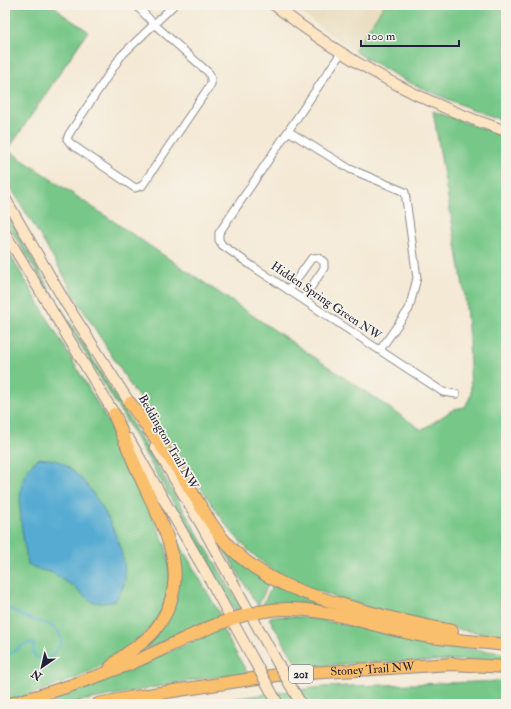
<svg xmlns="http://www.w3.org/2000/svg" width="511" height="709" font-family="'IM FELL Double Pica',serif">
	<rect width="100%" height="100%" fill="#f7f3e8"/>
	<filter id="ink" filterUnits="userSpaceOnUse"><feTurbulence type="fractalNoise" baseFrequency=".025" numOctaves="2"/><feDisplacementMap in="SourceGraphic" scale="8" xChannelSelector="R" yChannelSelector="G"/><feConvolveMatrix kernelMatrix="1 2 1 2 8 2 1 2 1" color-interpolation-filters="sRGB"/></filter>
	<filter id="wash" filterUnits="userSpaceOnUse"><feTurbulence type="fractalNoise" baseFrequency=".012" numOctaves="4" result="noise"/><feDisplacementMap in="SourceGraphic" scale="16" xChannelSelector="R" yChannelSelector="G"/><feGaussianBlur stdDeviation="0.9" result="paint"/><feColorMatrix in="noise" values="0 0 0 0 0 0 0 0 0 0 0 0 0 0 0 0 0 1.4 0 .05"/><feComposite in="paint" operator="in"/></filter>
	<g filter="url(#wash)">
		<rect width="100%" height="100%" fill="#f4e9d5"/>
		<path fill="#e8daba" d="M290 5H384L354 51Z"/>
		<path fill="#77c788" stroke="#4c7462" d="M5 5H54L65 16 88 31 8 150 422 430 454 409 465 407 471 395 469 338 465 297 433 111 506 137V638L413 621 343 600 277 577V573C257 560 242 545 227 526L134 391 78 302 63 274 5 178Z
			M384 5H506V122L454 102 404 80 354 51Z
			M5 210 53 295 135 428 243 610 236 612 124 417 5 220Z
			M5 246 102 411 128 459 166 547 170 578 166 601 154 625 120 656 82 676 24 697 5 700Z
			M171 529 221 616 147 649 145 646 170 612 169 531Z
			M217 539 268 582V585L258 606Z
			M273 584 333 606 332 609 264 606 263 604Z
			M273 616 307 617 371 630 405 639 457 648 506 653V659L357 663 299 668 269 618Z
			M216 630H223L248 674 200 679 66 704H45L44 702 183 646Z
			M506 681V704H204L258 695 322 687Z"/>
		<path fill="#55abd2" stroke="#3c6686" d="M39 458C45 459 54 459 60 462 93 479 126 542 125 578 125 586 119 594 115 601L103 603 92 602 73 586 51 572 40 570 28 564C23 537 13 494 28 469 30 465 36 461 39 458Z"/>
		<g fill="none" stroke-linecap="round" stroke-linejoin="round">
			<path stroke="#55abd2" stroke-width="2" d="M5 607C12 609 18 613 25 617 36 622 59 623 61 638 63 645 53 654 49 659L36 657 33 653 34 644C24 640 13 653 5 658"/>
		</g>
	</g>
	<g filter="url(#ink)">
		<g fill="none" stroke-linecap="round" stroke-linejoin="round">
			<g stroke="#8b8688" stroke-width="9">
				<path id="street" d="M136 5 154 24 209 73 211 79V84L142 186 135 188 71 144 67 139 69 134 121 56 174 5
					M341 53 219 233V240L222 245 252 266 443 392 456 394
					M288 131 350 169 405 192 417 278 409 309 380 350
					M289 290 311 259C317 256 319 258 324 262V268L303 299"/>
			</g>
			<g stroke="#8b8688" stroke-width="12">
				<path id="secondary" d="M274 5C344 60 421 103 506 131
					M5 198 65 302 133 408
					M5 233 118 420
					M129 439 210 580 252 657
					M155 446 203 528 272 653"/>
			</g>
			<g stroke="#8b8688" stroke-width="14">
				<g id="highway">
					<path d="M130 403C148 428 166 452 183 477 198 501 213 531 233 550 264 580 299 592 340 604 377 615 414 624 452 631"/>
					<path d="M111 667C123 653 143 646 155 630 194 580 167 534 144 485 133 462 124 438 114 414"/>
					<path d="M10 704C50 693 89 680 127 665 174 646 220 616 271 610 323 604 374 628 425 636 452 640 479 642 506 645"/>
					<path id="s1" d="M98 704 128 698 277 675 452 664 506 667"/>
				</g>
			</g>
			<use href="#street" stroke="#fff" stroke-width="7"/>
			<use href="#secondary" stroke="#fde5c4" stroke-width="10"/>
			<use href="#highway" stroke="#f9bf6c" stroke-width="12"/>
			<g stroke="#8b8688" stroke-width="12" stroke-linecap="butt">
				<path id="secondary-bridge" d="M272 653 301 704
					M252 657 278 704"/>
			</g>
			<use href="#secondary-bridge" stroke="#fde5c4" stroke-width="10"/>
		</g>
	</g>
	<g text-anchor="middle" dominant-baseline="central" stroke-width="3.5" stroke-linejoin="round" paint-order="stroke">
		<rect fill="#f7f3e8" stroke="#62616f" stroke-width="1" x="289" y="665" width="24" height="18" rx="3"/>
		<g font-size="11" font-weight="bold" fill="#22223b">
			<text x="301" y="674">201</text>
		</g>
		<g font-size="12" fill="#22223b" stroke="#f7f3e8">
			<text transform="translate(326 301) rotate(34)">Hidden Spring Green NW</text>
			<text transform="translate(168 442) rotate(60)">Beddington Trail NW</text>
			<text stroke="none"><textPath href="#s1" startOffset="277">Stoney Trail NW</textPath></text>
		</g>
	</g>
	<rect width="511" height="709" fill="none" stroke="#f7f3e8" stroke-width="20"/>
	<g transform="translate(42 667) rotate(214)" stroke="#f7f3e8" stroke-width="3" paint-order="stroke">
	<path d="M0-3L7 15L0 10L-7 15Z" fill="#22223b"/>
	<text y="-6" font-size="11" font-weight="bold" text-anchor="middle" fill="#22223b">N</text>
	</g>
	<path d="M361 40v6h98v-6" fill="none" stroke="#22223b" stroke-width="2"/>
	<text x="367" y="40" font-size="12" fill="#22223b" stroke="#f7f3e8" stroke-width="3" paint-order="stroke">100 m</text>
</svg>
